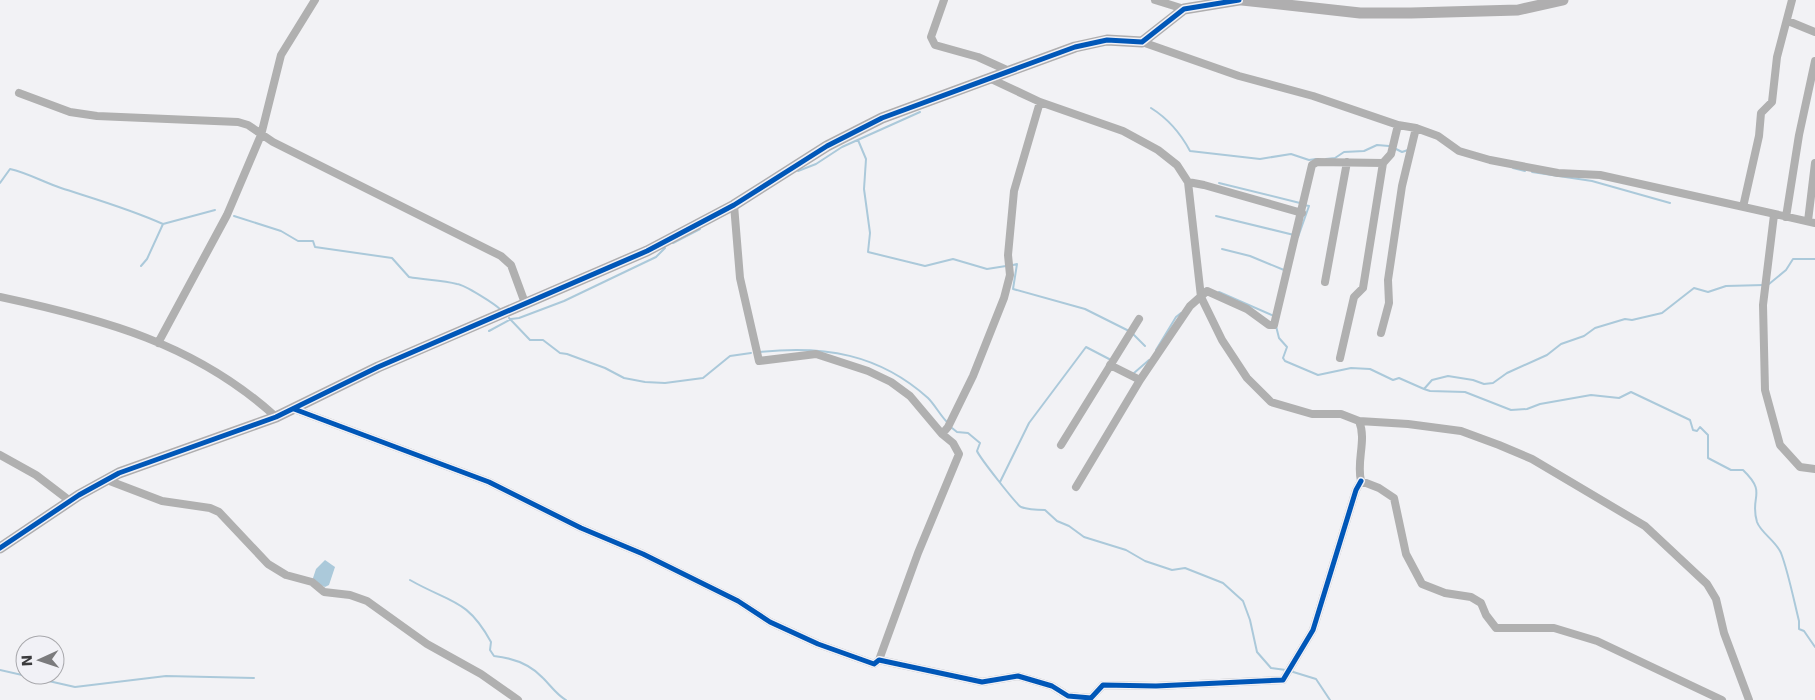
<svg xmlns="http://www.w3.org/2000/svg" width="1815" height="700" font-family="'DejaVu Sans',sans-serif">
	<rect width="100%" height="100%" fill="#f2f2f5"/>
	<path fill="#abc9da" d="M325 560 335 567 329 585 325 587 312 581 316 569Z"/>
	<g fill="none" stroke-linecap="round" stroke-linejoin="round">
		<path stroke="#abc9da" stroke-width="2" d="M1151 108C1167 118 1181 134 1190 151L1260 159 1291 154 1309 160 1316 159
			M858 140 866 159 864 189 870 233 868 252 925 266 953 259 987 269 1006 266
			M1394 148 1402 152 1408 150
			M1326 159 1335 158 1344 152 1364 151 1377 145 1389 146
			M1513 168 1525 171
			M798 171 816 164 842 147 920 112
			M1532 172 1592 181 1670 203
			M0 183 10 169C28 173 43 182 61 188 95 199 130 209 163 224
			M1219 183 1300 203
			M234 216 281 231 298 241H313L315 247 392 258 409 277C425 280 442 280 457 284 465 285 495 304 501 310
			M1216 216 1294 235
			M1298 237 1309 206 1304 205
			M673 243 700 229
			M1222 249 1250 256 1284 270
			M1013 265 1017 264 1013 289 1085 309 1129 331
			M141 266 147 259 163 224 215 210
			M1769 284 1786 270 1793 259H1815
			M1219 292 1274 316
			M509 318 530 340H543L560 353 567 354 605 368 624 378 645 382 665 383 703 378 730 356 751 353
			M1276 326 1279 338 1287 347 1283 358 1285 361 1318 375 1351 368 1370 369 1393 380 1399 378 1424 389 1432 380 1448 376 1473 380 1484 384 1493 383 1507 373 1547 355 1561 344 1584 336 1595 328 1625 319 1632 320 1662 313 1694 288 1708 292 1726 286 1764 285
			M489 331 511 319 519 318 564 301 656 257 665 248
			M1133 334 1145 346
			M1156 350 1176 317 1181 313
			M760 352C824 345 879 354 928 398 935 405 940 415 947 422
			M1134 373 1149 360
			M1424 389 1430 391 1465 392 1511 410 1527 409 1540 404 1591 395 1619 398 1631 392 1690 420 1693 430 1697 431 1700 427 1708 435V458L1731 470H1743C1768 494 1749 496 1757 522 1761 533 1776 541 1781 553 1788 571 1794 601 1799 621V629L1804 631 1815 647
			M952 428 957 432 968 433 980 443 977 451C980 458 1016 504 1021 507 1029 510 1037 510 1045 510L1057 521 1069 526 1084 537 1126 550 1145 561 1172 570 1185 568 1223 583 1243 601 1250 620 1257 652 1271 668 1286 670
			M1000 482 1029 423 1086 347 1111 360
			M410 580C450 603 467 598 491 642L490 650 494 656C513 658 530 664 543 678 551 686 557 695 566 700
			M0 670 75 687 166 676 254 678
			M1290 671 1316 679 1330 700"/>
		<path stroke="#b0b0b0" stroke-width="8" d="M944 0 931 37 935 45 978 57 1009 71
			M1155 0 1184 9
			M1788 21 1815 32
			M1142 42 1239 76 1313 96 1398 125 1416 128 1438 136 1459 151 1490 160 1558 173 1600 175 1815 223
			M991 79 1040 102 1123 131 1158 150 1177 165 1188 182 1201 297 1222 340 1247 378 1271 402 1312 414H1341L1359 421C1367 440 1356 461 1361 481L1379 488 1394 498 1406 554 1422 584 1445 593 1471 597 1481 603 1486 615 1496 628H1554L1597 641 1722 700
			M19 93 70 112 97 116 238 122 248 125 273 142 501 256 511 265 525 303
			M1188 182 1204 185 1302 213
			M734 205 740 278 759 361 816 354 868 371 891 382 910 396 942 434 953 443 959 454 918 553 879 660
			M1743 207 1759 136 1761 113 1772 102 1777 57 1792 0
			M1774 215 1763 305 1765 390 1780 445 1800 467 1815 469
			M1786 217 1799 135 1815 61
			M1808 221 1815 163
			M1325 282 1347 162
			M0 297C103 319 196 344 276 417
			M1381 333 1389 303 1388 280 1402 186 1416 128
			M158 343 227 215 261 135 281 55 315 0
			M1340 358 1354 297 1363 288 1383 163 1391 154 1398 125
			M1110 365 1140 380
			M294 409 489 482 581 528 643 554 738 601 770 622 818 644 874 664 879 660 982 682 1018 676 1052 686 1068 696 1091 698 1103 685 1156 686 1283 680 1313 630 1356 490 1361 481
			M1359 421 1408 424 1461 431 1499 445 1532 459 1645 526 1707 584 1716 599 1724 633 1749 700
			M942 434 948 427 973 376 1004 298 1010 275 1008 255 1014 191 1040 102
			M1061 445 1139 319
			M0 455 36 475 70 501
			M107 480 162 501 210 508 219 512 268 564 286 575 312 582 324 592 350 595 367 601 427 644 481 674 518 700
			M1076 487 1140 380 1190 306 1207 291 1247 309 1269 325H1274L1312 165 1317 162 1383 163"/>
		<path stroke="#afaeaf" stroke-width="11" d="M1242 0 1360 13H1411L1518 10 1563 0
			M0 548 79 495 119 473 276 417 378 367 647 251 734 205 827 146 882 118 1075 47 1107 40 1142 42 1184 9 1239 0"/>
		<g stroke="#f1f1f6" stroke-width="8">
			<path id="cycleway" d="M294 409 489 482 581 528 643 554 738 601 770 622 818 644 874 664 879 660 982 682 1018 676 1052 686 1068 696 1091 698 1103 685 1156 686 1283 680 1313 630 1356 490 1361 481
				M0 548 79 495 119 473 276 417 378 367 647 251 734 205 827 146 882 118 1075 47 1107 40 1142 42 1184 9 1239 0"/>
		</g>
		<use href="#cycleway" stroke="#0057b8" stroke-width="5"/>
	</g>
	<g transform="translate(40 660) rotate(267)"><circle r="24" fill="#f1f1f6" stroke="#a8a8ac"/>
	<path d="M0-4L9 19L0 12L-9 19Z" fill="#7b7b7d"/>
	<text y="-8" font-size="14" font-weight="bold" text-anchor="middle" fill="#3b3b3d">N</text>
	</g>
</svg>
